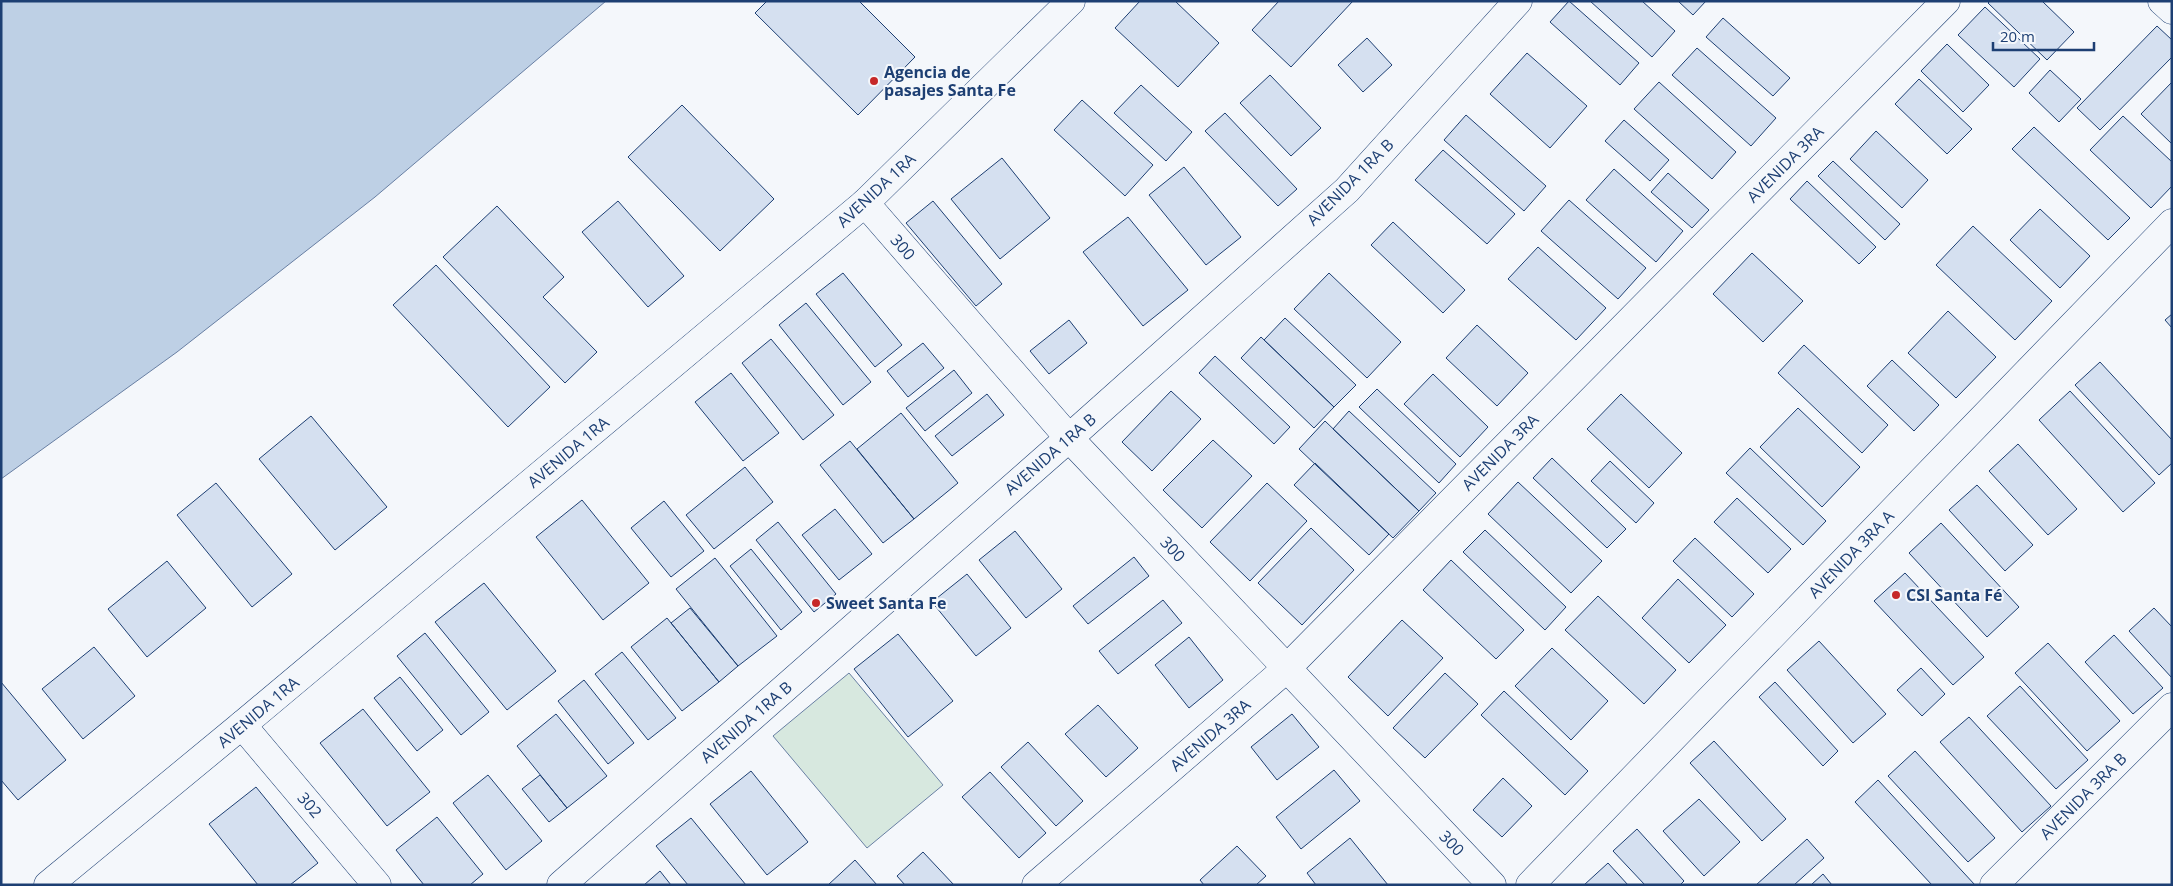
<svg xmlns="http://www.w3.org/2000/svg" width="2173" height="886" font-family="'Open Sans',sans-serif">
	<rect width="100%" height="100%" fill="#f4f7fb"/>
	<path fill="#d7e8df" stroke="#687fa3" d="M849 673 943 785 867 848 773 736Z"/>
	<path fill="#bed0e5" stroke="#687fa3" d="M1 1H606L375 197 177 352 1 479Z"/>
	<path fill="#d5e0f0" stroke="#1d3f73" d="M767 1H859L915 57 858 115 755 13Z
		M1140 1H1175L1219 43 1178 87 1115 28Z
		M1279 1H1353L1291 67 1252 30Z
		M1569 1 1639 63 1620 85 1550 22Z
		M1590 1H1642L1675 31 1652 57Z
		M1678 1H1706L1693 15Z
		M1990 1H2042L2074 32 2047 60 1988 3Z
		M1985 7 2040 59 2014 87 1958 35Z
		M1723 18 1790 78 1773 96 1706 37Z
		M2157 26 2172 40V57L2100 130 2077 108Z
		M1367 38 1392 65 1363 92 1338 65Z
		M1947 44 1989 85 1963 112 1921 71Z
		M1697 48 1776 118 1751 146 1672 75Z
		M1527 53 1587 106 1550 148 1490 94Z
		M2050 70 2081 99 2059 122 2029 93Z
		M1270 75 1321 128 1291 156 1240 103Z
		M1919 79 1972 129 1947 154 1895 104Z
		M1659 82 1736 152 1712 179 1634 109Z
		M2172 82V144L2141 114Z
		M1141 85 1192 132 1166 161 1114 113Z
		M1082 100 1153 165 1125 196 1054 130Z
		M682 105 774 199 720 251 628 157Z
		M1225 113 1297 189 1278 206 1205 131Z
		M1466 115 1546 186 1524 211 1444 140Z
		M2123 116 2172 162V186L2151 208 2090 150Z
		M1624 120 1669 160 1650 181 1605 141Z
		M2034 127 2130 218 2108 240 2012 149Z
		M1876 131 1928 180 1902 208 1850 159Z
		M1443 150 1515 214 1487 244 1415 180Z
		M1002 158 1050 218 1000 259 951 199Z
		M1833 161 1900 224 1885 240 1818 176Z
		M1184 167 1241 237 1206 265 1149 195Z
		M1614 169 1683 231 1656 262 1586 200Z
		M1668 173 1709 210 1692 228 1651 192Z
		M1807 181 1876 247 1859 264 1790 199Z
		M1569 200 1646 268 1618 299 1541 231Z
		M618 201 684 276 648 307 582 232Z
		M933 201 1002 284 976 306 906 223Z
		M497 206 564 277 543 297 597 352 565 383 443 257Z
		M2040 209 2090 256 2060 288 2010 240Z
		M1128 217 1188 290 1143 326 1083 252Z
		M1393 222 1465 290 1443 313 1371 245Z
		M1973 226 2052 301 2015 340 1936 265Z
		M1538 247 1606 308 1576 340 1508 279Z
		M1752 253 1803 301 1763 342 1713 294Z
		M436 265 550 387 508 427 393 305Z
		M843 273 902 345 875 367 816 294Z
		M1329 273 1401 342 1367 378 1294 309Z
		M806 303 871 382 843 405 779 325Z
		M1948 311 1996 357 1956 398 1908 353Z
		M2172 314V328L2165 320Z
		M1285 318 1356 385 1334 407 1264 340Z
		M1069 320 1087 343 1049 374 1030 351Z
		M1477 325 1528 373 1497 406 1446 358Z
		M1261 337 1334 407 1314 428 1241 358Z
		M771 339 834 415 803 440 742 363Z
		M923 343 944 368 908 397 887 371Z
		M1804 345 1888 425 1862 453 1778 373Z
		M1215 356 1290 427 1274 444 1199 373Z
		M1892 360 1939 405 1914 431 1867 386Z
		M2100 362 2172 440V463L2159 475 2075 385Z
		M954 370 972 393 925 431 906 408Z
		M731 373 779 433 743 461 695 402Z
		M1433 374 1488 427 1460 457 1404 404Z
		M1377 389 1456 464 1439 483 1359 407Z
		M1171 391 1201 419 1152 471 1122 442Z
		M2070 391 2155 483 2123 512 2039 420Z
		M987 394 1004 415 952 456 935 436Z
		M1621 394 1682 453 1649 488 1587 429Z
		M1798 408 1860 467 1822 507 1760 447Z
		M1349 411 1436 493 1419 511 1333 429Z
		M901 413 958 483 914 519 857 449Z
		M311 416 387 507 335 550 259 459Z
		M1325 421 1419 511 1393 538 1299 449Z
		M1213 440 1252 476 1202 528 1163 490Z
		M850 441 914 519 883 543 820 465Z
		M2018 444 2077 509 2048 535 1989 471Z
		M1750 448 1826 521 1803 545 1726 473Z
		M1552 458 1626 529 1607 548 1533 478Z
		M1610 461 1654 503 1636 523 1591 481Z
		M1315 463 1389 534 1369 555 1294 485Z
		M745 467 773 502 714 549 686 515Z
		M1518 482 1602 561 1571 593 1488 514Z
		M216 483 292 574 252 607 177 515Z
		M1267 483 1307 521 1250 581 1210 542Z
		M1977 485 2033 545 2005 571 1949 510Z
		M1737 498 1791 549 1768 573 1714 522Z
		M582 500 649 583 603 620 536 537Z
		M664 501 704 551 671 577 631 528Z
		M835 509 872 554 839 580 802 535Z
		M778 522 836 594 814 612 756 540Z
		M1941 523 2019 607 1987 637 1909 553Z
		M1311 528 1354 570 1302 625 1258 583Z
		M1485 530 1566 607 1545 630 1463 552Z
		M1015 531 1062 589 1026 618 979 560Z
		M1695 538 1754 594 1732 617 1673 561Z
		M751 549 802 612 781 630 730 566Z
		M1134 557 1149 576 1088 624 1073 606Z
		M715 558 777 636 738 666 676 589Z
		M1451 560 1524 630 1496 659 1423 590Z
		M167 561 206 608 147 657 108 609Z
		M1905 573 1984 657 1953 685 1874 601Z
		M967 574 1011 628 976 656 932 602Z
		M1678 579 1726 625 1689 663 1642 618Z
		M484 583 556 671 507 710 435 622Z
		M1598 596 1676 670 1644 704 1565 630Z
		M1163 600 1182 623 1118 674 1099 651Z
		M690 608 738 666 719 682 671 623Z
		M2154 608 2172 627V678L2129 631Z
		M667 618 719 682 682 711 631 647Z
		M1402 620 1443 658 1388 716 1348 677Z
		M425 633 489 712 461 735 397 656Z
		M898 634 953 701 908 737 854 669Z
		M2114 635 2163 688 2133 714 2085 662Z
		M1189 637 1223 680 1189 708 1155 665Z
		M1819 641 1886 714 1853 743 1787 670Z
		M2048 643 2120 721 2087 751 2015 673Z
		M94 647 135 696 83 739 42 689Z
		M1552 648 1608 701 1571 740 1515 686Z
		M622 652 676 718 648 740 595 674Z
		M1921 668 1945 694 1922 716 1897 690Z
		M1445 673 1478 704 1425 758 1393 728Z
		M400 677 443 730 417 751 374 698Z
		M584 680 634 743 608 764 558 701Z
		M1 682 66 760 18 800 1 780Z
		M1775 682 1838 751 1823 766 1759 697Z
		M2020 686 2088 760 2056 789 1987 716Z
		M1504 691 1588 771 1565 795 1481 715Z
		M1098 705 1138 748 1106 777 1065 734Z
		M363 709 430 792 387 826 320 743Z
		M556 714 607 776 567 808 517 746Z
		M1292 714 1319 747 1277 780 1251 747Z
		M1969 717 2051 806 2022 832 1940 742Z
		M1714 741 1786 819 1762 841 1690 763Z
		M1028 742 1083 801 1056 826 1001 767Z
		M1915 751 1995 838 1968 862 1888 776Z
		M1334 770 1360 801 1301 849 1276 817Z
		M751 771 808 842 767 875 710 804Z
		M990 772 1046 833 1019 858 962 797Z
		M488 775 542 841 506 870 453 803Z
		M540 775 567 808 549 822 522 789Z
		M1503 778 1532 806 1502 837 1473 810Z
		M1878 780 1975 885H1932L1855 802Z
		M256 787 318 863 290 885H258L209 824Z
		M1699 799 1740 842 1704 876 1663 831Z
		M437 817 483 874 470 885H424L396 850Z
		M691 818 746 885H688L656 846Z
		M1637 829 1684 881 1680 885H1645L1613 851Z
		M1350 838 1388 885H1316L1307 873Z
		M1807 839 1824 858 1794 885H1756Z
		M1237 846 1266 876 1256 885H1204L1200 880Z
		M923 852 954 885H905L897 876Z
		M855 860 877 885H828Z
		M1608 863 1628 885H1584Z
		M660 871 671 885H644Z
		M1823 874 1832 885H1811Z"/>
	<g fill="none" stroke-linecap="round" stroke-linejoin="round">
		<g stroke="#1d3f73" stroke-width="29">
			<path id="minor" d="M2162 1 2172 10
				M865 203 1069 438 1492 885
				M242 725 377 885
				M561 885 1069 438 1347 190 1518 1
				M1036 885 1286 669 1946 1
				M1530 885 2172 223
				M1994 885 2172 707"/>
		</g>
		<g stroke="#1d3f73" stroke-width="29">
			<path id="tertiary" d="M48 885 242 725 865 203 1071 1"/>
		</g>
		<use href="#minor" stroke="#f4f7fb" stroke-width="28"/>
		<use href="#tertiary" stroke="#f4f7fb" stroke-width="28"/>
	</g>
	<g fill="#c62828" stroke="#f4f7fb" stroke-width="2">
		<circle cx="874" cy="81" r="5"/>
		<circle cx="1896" cy="595" r="5"/>
		<circle cx="816" cy="603" r="5"/>
	</g>
	<g text-anchor="middle" dominant-baseline="central" stroke-width="4" stroke-linejoin="round" paint-order="stroke">
		<g font-size="16" font-weight="bold" fill="#1d3f73" stroke="#f4f7fb" text-anchor="start">
			<text x="884" y="72">Agencia de<tspan x="884" dy="18">pasajes Santa Fe</tspan></text>
			<text x="1906" y="595">CSI Santa Fé</text>
			<text x="826" y="603">Sweet Santa Fe</text>
		</g>
		<g font-size="16" fill="#1d3f73" stroke="#f4f7fb">
			<text transform="translate(1785 164) rotate(-45)">AVENIDA 3RA</text>
			<text transform="translate(1350 182) rotate(-45)">AVENIDA 1RA B</text>
			<text transform="translate(876 190) rotate(-43)">AVENIDA 1RA</text>
			<text transform="translate(903 247) rotate(49)">300</text>
			<text transform="translate(568 452) rotate(-40)">AVENIDA 1RA</text>
			<text transform="translate(1500 452) rotate(-45)">AVENIDA 3RA</text>
			<text transform="translate(1050 454) rotate(-41)">AVENIDA 1RA B</text>
			<text transform="translate(1173 549) rotate(47)">300</text>
			<text transform="translate(1851 554) rotate(-46)">AVENIDA 3RA A</text>
			<text transform="translate(258 712) rotate(-40)">AVENIDA 1RA</text>
			<text transform="translate(746 722) rotate(-41)">AVENIDA 1RA B</text>
			<text transform="translate(1210 735) rotate(-41)">AVENIDA 3RA</text>
			<text transform="translate(2083 796) rotate(-45)">AVENIDA 3RA B</text>
			<text transform="translate(310 805) rotate(50)">302</text>
			<text transform="translate(1452 843) rotate(46)">300</text>
		</g>
	</g>
	<rect width="2173" height="886" fill="none" stroke="#1d3f73" stroke-width="5"/>
	<path d="M1993 42v8h101v-8" fill="none" stroke="#1d3f73" stroke-width="2.5"/>
	<text x="2000" y="42" font-size="15" fill="#1d3f73" stroke="#f4f7fb" stroke-width="4" paint-order="stroke">20 m</text>
</svg>
